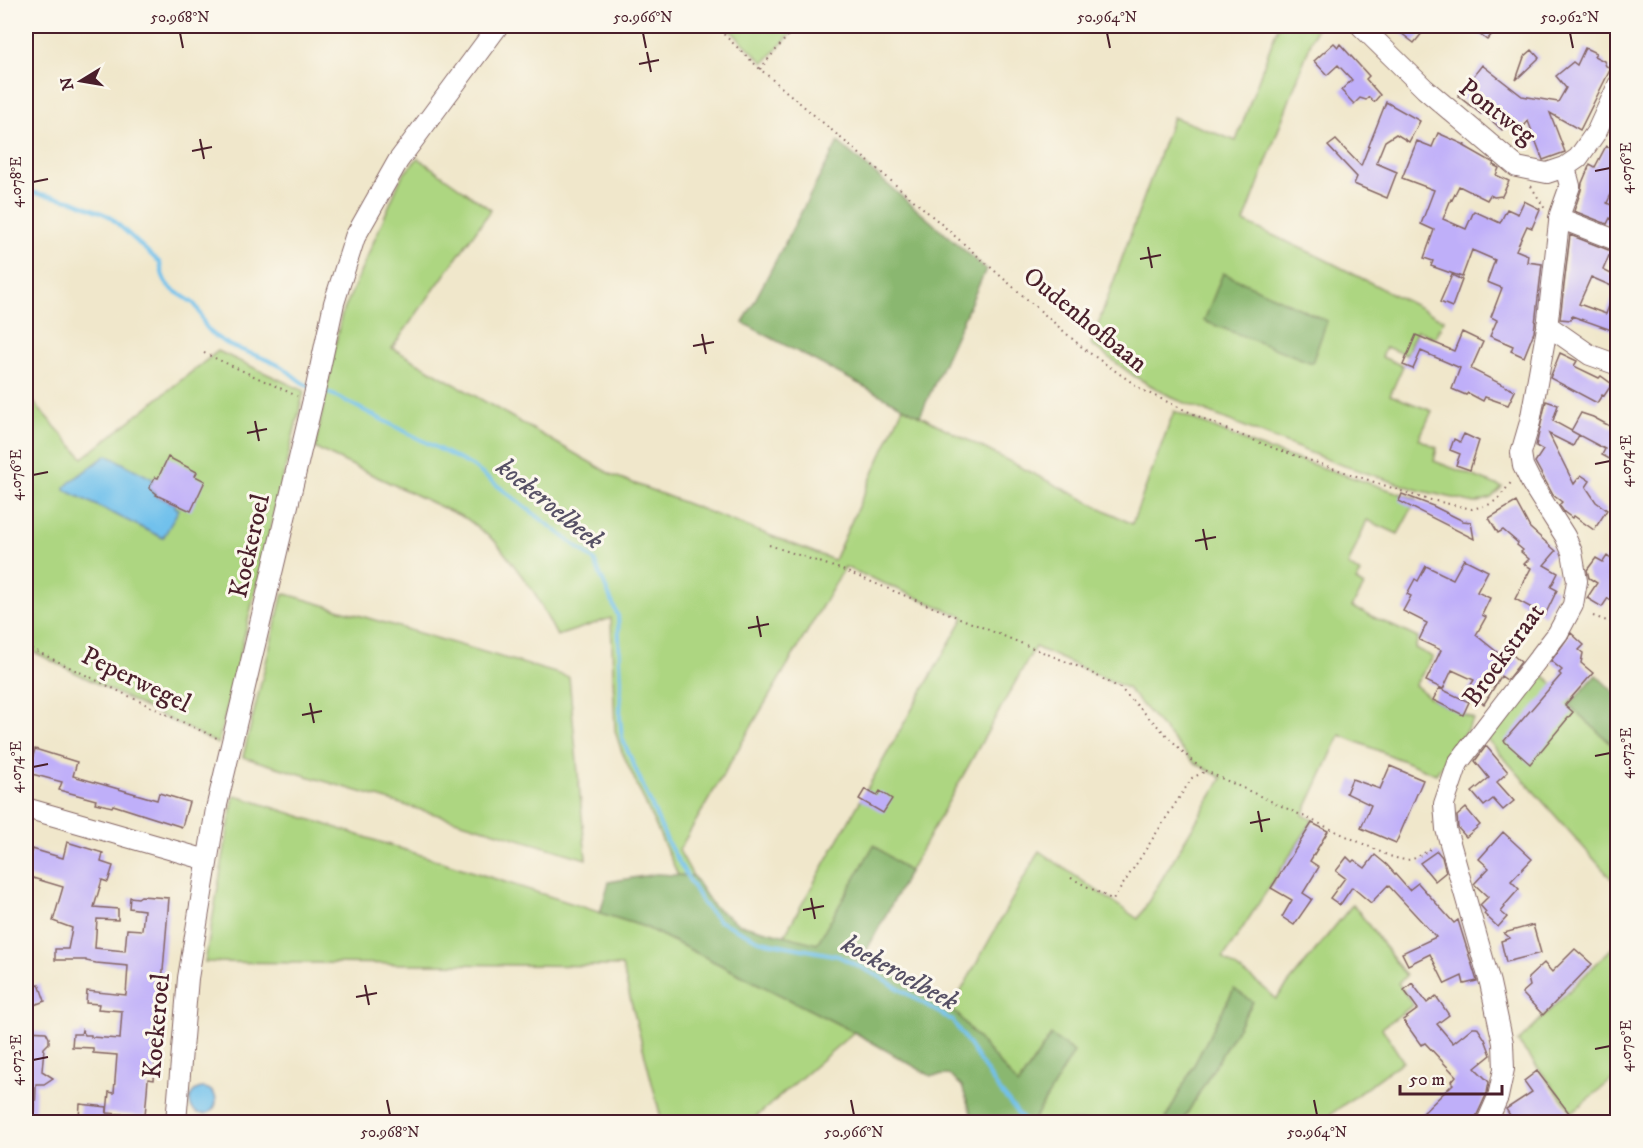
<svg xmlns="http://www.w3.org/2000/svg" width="1643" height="1148" font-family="'IM FELL DW Pica',serif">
	<rect width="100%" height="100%" fill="#fbf7ec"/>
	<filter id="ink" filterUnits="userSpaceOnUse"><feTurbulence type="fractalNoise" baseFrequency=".0167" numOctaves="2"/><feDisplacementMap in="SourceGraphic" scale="12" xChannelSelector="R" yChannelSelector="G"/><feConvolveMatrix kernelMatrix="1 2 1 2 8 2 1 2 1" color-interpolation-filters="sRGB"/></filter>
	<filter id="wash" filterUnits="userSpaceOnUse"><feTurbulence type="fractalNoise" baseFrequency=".008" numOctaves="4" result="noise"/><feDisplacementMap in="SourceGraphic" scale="24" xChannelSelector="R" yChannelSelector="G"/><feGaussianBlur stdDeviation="1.35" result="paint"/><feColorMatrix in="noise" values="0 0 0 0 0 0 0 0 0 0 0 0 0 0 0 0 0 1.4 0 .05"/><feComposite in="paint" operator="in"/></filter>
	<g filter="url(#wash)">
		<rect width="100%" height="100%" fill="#f0e7cb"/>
		<path fill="#add681" stroke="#7c7a56" stroke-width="1.5" d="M726 26H798L764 63Z
			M1278 26H1317L1244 222 1322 258 1444 320 1435 338 1417 330 1406 355 1386 347 1382 357 1403 366 1390 395 1432 411 1419 439 1437 448 1434 461 1502 487 1491 498 1475 503 1418 490 1336 463 1175 399 1134 376 1091 344 1173 117 1236 141Z
			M418 158 491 210 392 348 612 475 834 560 903 407 1132 524 1174 411 1257 446 1417 499 1398 534 1367 520 1348 565 1361 574 1356 581 1364 586 1352 607 1418 638 1415 648 1433 657 1415 685 1433 700 1474 719 1436 774 1340 735 1303 815 1313 820 1223 958C1241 972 1260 982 1276 999L1353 904 1406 976 1398 983 1413 1005 1382 1028 1403 1061 1320 1122H1182L1252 1003 1234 989 1164 1122 1033 1121 1051 1035 1018 1085 958 1015 951 1009 1039 851 1138 919 1222 778 1193 762 1127 688 1035 647 909 872 874 845 817 944 784 936 964 617 845 567 679 850 693 876 678 875 622 752 615 731 611 618 557 636 534 592 497 543 467 519 315 448 341 317 402 176Z
			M218 351 304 391 218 744 26 648V394L83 458Z
			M283 593 569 677 586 859 243 757Z
			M1539 672 1574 701 1570 706 1617 749V885L1487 739Z
			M234 795 645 927 854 1032 750 1122H662L622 966 205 962Z
			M1617 943V1076L1572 1112 1518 1042Z"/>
		<path fill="#8ab76f" stroke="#6a6b4d" stroke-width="1.5" d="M838 142 986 269 920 416 743 323Z
			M1223 273 1327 321 1312 363 1204 321Z
			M1596 675 1617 695V749L1569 705Z
			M874 845 909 872 863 957 920 988 958 1015 1018 1085 1051 1035 1074 1052 1033 1121 1034 1122H974L962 1086 949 1075 931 1076 854 1032 645 927 600 913 609 882 656 874 693 876 713 906 739 924 817 944Z
			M1234 989 1253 1002 1182 1122H1164Z"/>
		<path fill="#71c1ec" stroke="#5e708c" stroke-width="1.5" d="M107 455 153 479 150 488 157 496 175 504V507L179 509 163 538 65 490V487L70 482Z
			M190 1101a13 13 0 1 1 26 0a13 13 0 1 1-26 0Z"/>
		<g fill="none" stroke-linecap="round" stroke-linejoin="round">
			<path stroke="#71c1ec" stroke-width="4" d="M26 191 74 201 109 216 160 263C164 291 174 289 193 303 201 309 201 321 207 328 225 350 257 352 280 366 292 372 298 383 311 387
				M321 390 336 396 472 466 594 560 618 616 621 681 620 718 622 738 668 843 703 904 719 921 761 941 838 956 878 976 953 1021 997 1087 1025 1122"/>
		</g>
		<g id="blocks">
			<path fill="#bfaff9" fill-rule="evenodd" d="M1392 26H1428L1414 43Z
				M1468 26H1499L1487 40Z
				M1334 43 1338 47 1340 44 1369 76 1366 79 1380 95 1374 102 1369 97 1366 100 1360 98 1354 104 1341 90 1352 80 1338 65 1327 75 1314 61Z
				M1585 48 1596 53 1594 56 1604 61 1606 66 1611 68 1580 130 1550 113 1565 152 1543 160 1528 121 1518 134 1506 125 1502 130 1482 112 1481 114 1458 96 1482 65 1522 96 1558 102 1566 88 1556 76 1573 62 1577 65Z
				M1532 50 1539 58 1516 80 1524 57Z
				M1386 102 1420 121 1409 142 1396 134 1385 141 1376 163 1397 172 1387 198 1354 184 1357 177 1328 146 1336 140 1361 166Z
				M1438 133 1465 145 1464 146 1494 163 1493 165 1499 168 1496 175 1509 181 1502 196 1494 197 1490 195 1487 200 1459 186 1452 200 1451 199 1443 219 1466 229 1474 211 1500 223 1507 209 1518 214 1524 201 1540 209 1532 228 1527 226 1516 250 1528 255 1527 262 1542 264 1534 332 1524 357 1511 351 1513 346 1490 336 1497 320 1491 317 1502 288 1487 282 1495 260 1472 250 1462 277 1431 266 1433 261 1424 258 1434 230 1421 224 1434 190 1402 178 1417 141 1432 147Z
				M1606 146 1617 151 1611 163 1617 166V182L1607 203 1617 208V221L1610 218 1607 224 1574 211 1581 190 1582 183 1590 164 1595 167Z
				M1570 235 1611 251 1603 270 1617 277V332L1572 316 1571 320 1560 319ZM1591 277 1616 288 1606 314 1579 304Z
				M1452 275 1462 280 1452 307 1440 302Z
				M1462 332 1483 342 1471 369 1515 391 1508 405 1485 397 1483 401 1468 393 1466 395 1452 389 1460 368 1421 351 1413 369 1403 365 1416 335 1454 351Z
				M1560 353 1577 361 1574 366 1599 378 1601 376 1612 384 1604 396 1602 395 1597 403 1550 378Z
				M1546 401 1558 405 1553 421 1579 435 1573 446 1549 434 1574 484 1581 475 1590 481 1586 487 1596 502 1607 510 1594 530 1574 516 1572 518 1564 512 1559 505 1562 502 1553 495 1535 462 1543 450 1536 446Z
				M1581 413 1593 417 1617 430V463L1602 455 1605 449 1571 431Z
				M1464 434 1479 441 1470 470 1456 465 1460 454 1450 450 1454 439 1460 442Z
				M168 457 197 472 195 476 205 481 191 511 156 495 157 494 149 488 155 477 158 478Z
				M1402 494 1433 506 1463 521 1471 522 1474 539 1399 501Z
				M1516 502 1530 528 1556 551 1544 565 1558 573 1551 587 1557 590 1545 615 1515 599 1531 568 1524 564 1529 559 1521 552 1523 550 1517 545 1518 543 1503 530 1498 533 1489 518Z
				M1607 556 1617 564V604L1608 598 1602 607 1587 598 1597 583 1589 578 1587 570 1596 558 1603 562Z
				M1464 559 1488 571 1477 592 1490 598 1482 615 1486 617 1476 635 1502 656 1507 650 1521 662 1507 680 1501 676 1484 704 1466 693 1474 680 1452 670 1443 689 1426 681 1441 650 1419 640 1427 623 1403 611 1411 596 1407 594 1415 579 1418 581 1426 566 1453 579Z
				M1571 633 1584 645 1579 650 1583 653 1581 663 1593 673 1565 705 1573 712 1530 764 1504 741 1561 675 1559 673 1562 670 1551 661Z
				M1439 688 1469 702 1463 715 1433 700Z
				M1486 746 1508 772 1497 782 1514 801 1503 810 1493 799 1484 806 1472 792 1489 778 1475 761Z
				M35 749 77 762 73 776 157 800 159 793 189 802 182 827 113 805 112 807 95 803 96 800 59 790 62 782 28 773Z
				M1390 766 1423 780 1396 843 1361 828 1371 805 1346 793 1352 779 1380 789Z
				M865 789 877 796 880 791 892 799 883 813 859 799Z
				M1466 808 1480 825 1466 837 1458 828 1457 816Z
				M1312 823 1328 831 1310 861 1319 867 1303 893 1312 899 1294 925 1282 917 1292 900 1271 888Z
				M1503 832 1532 859 1511 881 1519 889 1504 906 1505 907 1501 912 1507 917 1498 927 1484 914 1486 912 1480 905 1488 897 1474 884 1489 868 1479 859Z
				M67 842 103 853 101 862 113 866 108 882 102 880 94 907 118 909V920L97 919 95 948 125 951 127 929 142 930 144 910 129 908 130 897 138 898 141 896 169 898 154 1080 148 1079 145 1116 107 1113 109 1092 114 1093 117 1055 93 1053V1048L72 1047 73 1034H81L82 1030 85 1035H91V1037L120 1039 122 1011 98 1009 99 1004 86 1003 87 991 126 995 128 966 96 963 86 961V960H55V949H68L72 928 53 921 63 887 26 876V869L32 849 63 858Z
				M1437 851 1442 857 1446 872 1435 881 1420 863Z
				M1375 855 1387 865 1409 890 1418 883 1454 923 1458 920 1477 981 1464 984 1462 976 1445 984 1430 954 1408 965 1402 953 1436 937 1388 885 1371 903 1352 887 1340 905 1330 898 1345 878 1336 871 1347 857 1352 862 1354 860 1365 868Z
				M1533 925 1541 953 1506 962 1501 941 1510 938 1504 933Z
				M1575 949 1592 964 1543 1015 1522 993 1530 986 1528 978 1544 963 1552 972Z
				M1412 983 1427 1003 1436 996 1449 1015 1437 1024 1453 1043 1473 1027H1477L1485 1039 1491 1055 1475 1068 1489 1082 1487 1093 1476 1117 1470 1122H1426L1420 1116 1453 1084 1451 1082 1456 1076 1425 1043 1421 1045 1403 1020 1418 1009 1404 990Z
				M39 984 45 1001 26 1008V988Z
				M26 1031 46 1032 49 1038V1043L44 1048 42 1071 53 1078 44 1084H36L35 1112H26Z
				M1537 1071 1576 1122H1514L1506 1109 1532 1092 1524 1081Z
				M80 1104 107 1107 106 1121 79 1118Z"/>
		</g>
	</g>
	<g filter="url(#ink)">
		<use href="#blocks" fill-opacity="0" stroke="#846563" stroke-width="1.5"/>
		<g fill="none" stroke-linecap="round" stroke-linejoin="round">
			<g stroke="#846563" stroke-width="22">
				<path id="minor" d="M1361 26 1425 89 1517 167 1547 173 1565 167 1578 158 1597 131 1618 85
					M1559 218 1618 241
					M1547 325 1590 355 1618 365
					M26 808 207 860
					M176 1122 188 978 216 809 316 387 334 303 355 237 398 161 498 26
					M1487 1122 1498 1097 1504 1069 1503 1043 1490 983 1446 829 1444 804 1458 763 1558 633 1573 605 1577 581 1572 552 1565 536 1532 484 1523 466 1521 453 1530 422 1547 328 1560 214 1570 186 1565 167"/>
			</g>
			<path stroke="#846563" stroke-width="2" stroke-dasharray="1.5 4.5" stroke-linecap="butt" d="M715 26 760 69 924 209 1084 349 1144 391 1228 430 1276 449 1422 498 1472 509 1488 505 1497 500 1513 480
				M760 69 796 26
				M1531 186 1545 209
				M204 353 297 396
				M769 545 840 569 1084 669 1120 688 1193 762 1206 771 1387 855C1412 864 1412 860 1434 847
				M1593 616 1618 625
				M26 646 178 720 217 738
				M1071 878 1113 900 1192 778 1206 771"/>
			<use href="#minor" stroke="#fff" stroke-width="20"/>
		</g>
	</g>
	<path fill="none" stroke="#4a1f2b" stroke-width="2" d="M180 33 183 48M643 33 646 48M1107 33 1110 48M1570 33 1573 48M647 52 651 72M639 64 659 60M200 139 204 159M192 151 212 147M1595 171 1610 168M33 182 48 179M1148 247 1152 268M1140 259 1161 255M702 334 706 354M693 346 714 342M255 421 259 441M247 433 267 429M1595 464 1610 461M33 475 48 472M1203 529 1207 550M1195 541 1216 537M757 616 761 637M748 628 769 624M310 703 314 723M302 715 322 711M1595 756 1610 753M33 767 48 764M1258 811 1262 832M1250 823 1270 819M811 898 815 919M803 910 824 906M365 985 369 1005M356 997 377 993M1595 1049 1610 1046M33 1060 48 1057M387 1100 390 1115M851 1100 854 1115M1314 1100 1317 1115"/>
	<g text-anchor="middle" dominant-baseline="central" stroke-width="6" stroke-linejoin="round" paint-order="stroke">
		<g font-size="26" fill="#4a1f2b" stroke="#fbf7ec">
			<text transform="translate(1497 112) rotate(38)">Pontweg</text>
			<text transform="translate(1085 320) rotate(39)">Oudenhofbaan</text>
			<text transform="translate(250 546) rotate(-77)">Koekeroel</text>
			<text transform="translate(1504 655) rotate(-54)">Broekstraat</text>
			<text transform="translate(136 680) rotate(26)">Peperwegel</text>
			<text transform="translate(157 1026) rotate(-85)">Koekeroel</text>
		</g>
		<g font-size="27" font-style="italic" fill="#565065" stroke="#fbf7ec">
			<text transform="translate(550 504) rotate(39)">koekeroelbeek</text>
			<text transform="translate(900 973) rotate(29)">koekeroelbeek</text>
		</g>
	</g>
	<rect width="1643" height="1148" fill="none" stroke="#fbf7ec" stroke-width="66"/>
	<g transform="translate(81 81) rotate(259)" stroke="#fbf7ec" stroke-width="4.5" paint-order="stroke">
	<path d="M0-4.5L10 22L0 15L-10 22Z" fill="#4a1f2b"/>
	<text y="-9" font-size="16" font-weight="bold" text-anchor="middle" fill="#4a1f2b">N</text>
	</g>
	<path d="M1400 1085v9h102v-9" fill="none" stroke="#4a1f2b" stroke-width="3"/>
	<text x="1409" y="1085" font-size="18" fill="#4a1f2b" stroke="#fbf7ec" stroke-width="4.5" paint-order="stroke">50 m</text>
	<rect x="33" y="33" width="1577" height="1082" fill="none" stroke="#4a1f2b" stroke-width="2"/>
	<g font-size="15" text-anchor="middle" fill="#4a1f2b">
		<text x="180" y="22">50.968°N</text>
		<text x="643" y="22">50.966°N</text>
		<text x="1107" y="22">50.964°N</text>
		<text x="1570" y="22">50.962°N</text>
		<text transform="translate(1626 168) rotate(-90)" y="5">4.076°E</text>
		<text transform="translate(16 182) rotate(-90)" y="5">4.078°E</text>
		<text transform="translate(1626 461) rotate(-90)" y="5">4.074°E</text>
		<text transform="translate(16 475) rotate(-90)" y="5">4.076°E</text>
		<text transform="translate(1626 753) rotate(-90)" y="5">4.072°E</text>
		<text transform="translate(16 767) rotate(-90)" y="5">4.074°E</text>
		<text transform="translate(1626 1046) rotate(-90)" y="5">4.070°E</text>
		<text transform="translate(16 1060) rotate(-90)" y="5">4.072°E</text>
		<text x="390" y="1137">50.968°N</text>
		<text x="854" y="1137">50.966°N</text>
		<text x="1317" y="1137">50.964°N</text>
	</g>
</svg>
